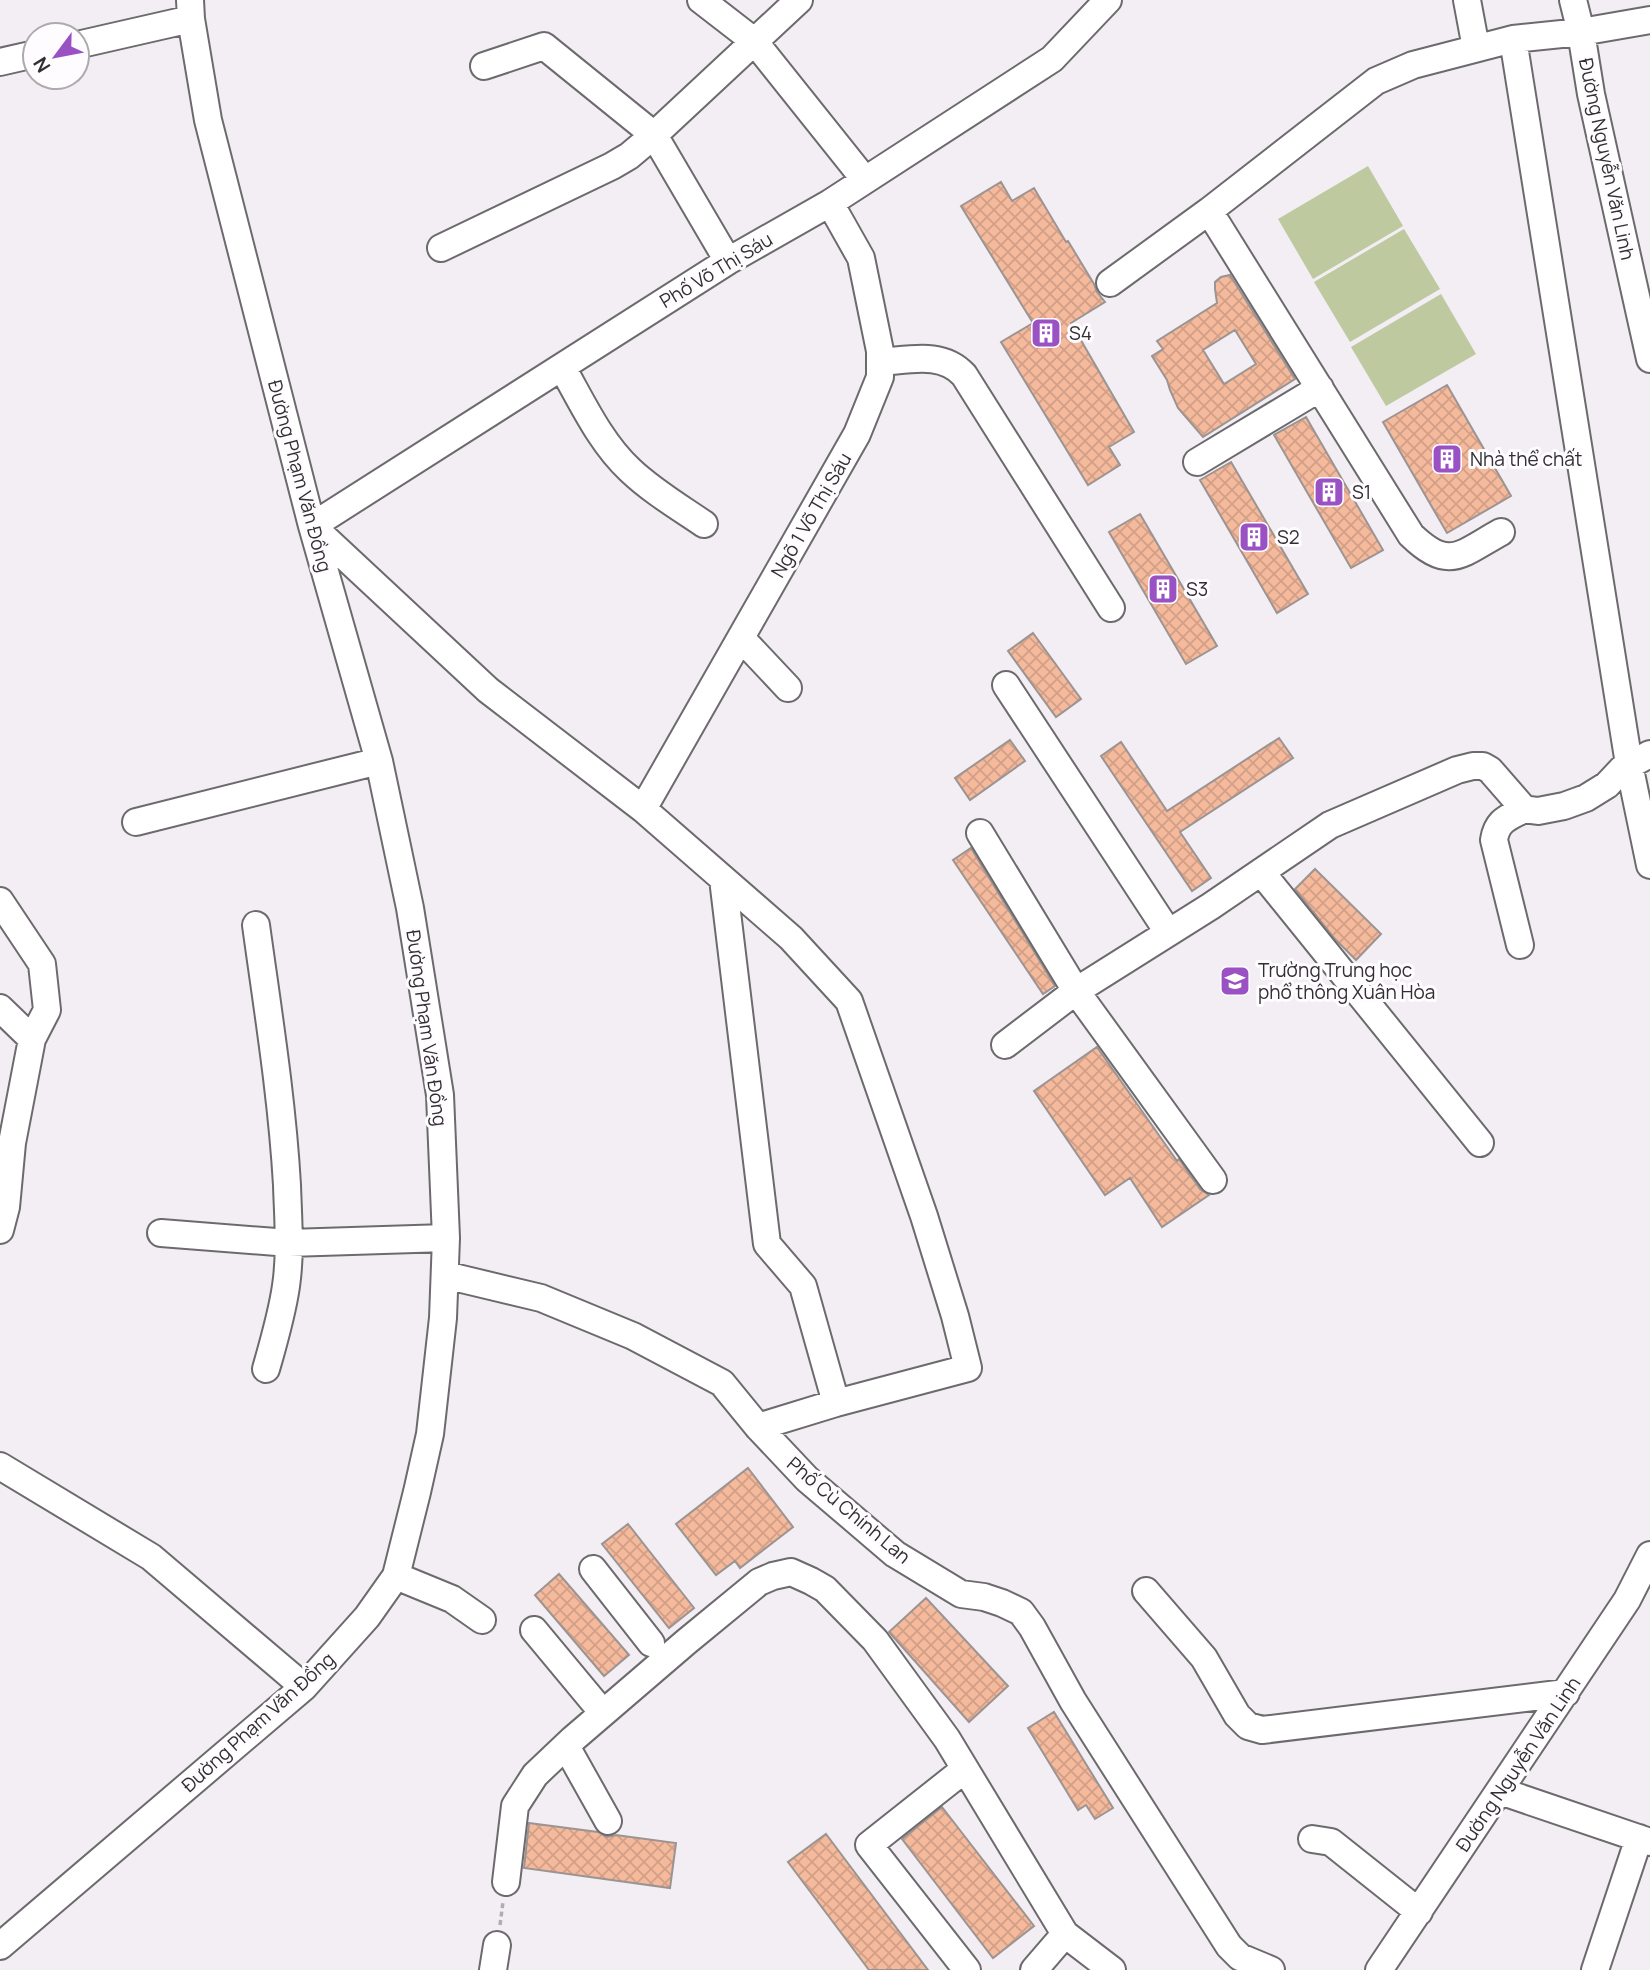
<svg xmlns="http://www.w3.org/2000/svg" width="1650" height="1970" font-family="Manrope,sans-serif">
	<defs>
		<pattern id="building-cross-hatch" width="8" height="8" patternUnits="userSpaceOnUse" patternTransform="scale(1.75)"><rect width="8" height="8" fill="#f5b99c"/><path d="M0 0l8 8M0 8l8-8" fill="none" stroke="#d29f87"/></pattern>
	</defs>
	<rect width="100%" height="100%" fill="#f2eef3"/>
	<path fill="#bec9a0" d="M1368 166 1403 226 1313 279 1278 219Z
		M1404 229 1440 289 1350 342 1314 282Z
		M1441 294 1476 354 1386 406 1351 347Z"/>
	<path fill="url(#building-cross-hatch)" stroke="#9b9492" stroke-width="2" fill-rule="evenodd" d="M1001 182 1012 201 1034 188 1066 242 1068 241 1094 284 1097 292 1105 302 1071 323 1134 432 1109 447 1120 465 1088 485 1001 342 1033 323 961 206Z
		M1230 275 1295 379 1203 437 1178 408 1170 390 1167 380 1152 356 1163 349 1157 341 1217 303 1215 289V282L1221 277ZM1235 330 1256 364 1224 384 1203 350Z
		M1447 385 1511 496 1447 533 1383 422Z
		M1306 417 1383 550 1351 568 1274 435Z
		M1231 462 1308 594 1277 613 1200 480Z
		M1140 514 1217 646 1186 664 1109 532Z
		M1033 633 1081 699 1056 717 1008 651Z
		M1279 738 1293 758 1180 832 1211 878 1192 891 1101 756 1121 742 1167 811Z
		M1010 740 1025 761 970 800 955 778Z
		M971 848 1055 986 1043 994 953 860Z
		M1315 869 1381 934 1356 960 1335 939 1295 889Z
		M1097 1047 1177 1161 1179 1159 1200 1189 1209 1195 1162 1227 1130 1178 1105 1195 1034 1091Z
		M748 1468 793 1527 740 1568 735 1561 716 1575 676 1524Z
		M628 1524 694 1608 669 1628 602 1544Z
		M559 1574 629 1655 604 1676 535 1595Z
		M926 1598 1008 1686 969 1722 889 1632Z
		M1054 1712 1113 1808 1095 1819 1086 1805 1078 1810 1028 1728Z
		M942 1807 1034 1926 993 1958 902 1839Z
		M529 1823 598 1832 607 1837 616 1835 676 1843 670 1888 524 1868Z
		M826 1834 928 1970H869L788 1862Z"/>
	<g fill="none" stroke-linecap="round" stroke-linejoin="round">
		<g stroke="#6d6a6e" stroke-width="30">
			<path id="minor" d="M701 0 754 41 865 180
				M1467 0 1476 48
				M1573 0 1581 32 1591 94 1650 359
				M1513 39 1629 764 1650 865
				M77 45 191 19
				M0 62 35 54
				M1209 211 1411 535C1449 572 1461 554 1501 532
				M441 248 612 166 629 156 654 135 544 46 484 66
				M728 261 654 135 799 0
				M1110 283 1209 211 1376 81 1413 65 1513 39 1581 32 1650 20
				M880 362C910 360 942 351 964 375L1111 608
				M562 367C582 402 600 442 630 470 652 491 679 507 704 524
				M1197 462 1320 388
				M741 638 788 688
				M1006 685 1168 932
				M643 809 857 434 880 377V351L861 258 830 203
				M136 822 379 761
				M980 833 1076 991 1213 1180
				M1261 872 1480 1143
				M723 879 767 1244 803 1286 836 1403
				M0 901 42 964 47 1010 32 1039
				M256 925C268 1012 282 1098 287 1185 288 1218 291 1252 286 1286 282 1314 274 1341 266 1369
				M1520 945 1494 840C1497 820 1508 818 1524 809
				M0 1008 32 1039 12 1143 6 1207 0 1230
				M1005 1045 1076 991 1211 906 1330 825 1457 770 1473 766H1483L1490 770 1524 809 1538 811 1564 806 1586 798 1607 785 1622 769 1650 754
				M161 1233 289 1243 446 1238
				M445 1275 541 1298 633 1336 722 1383 758 1427 807 1479 895 1554 961 1594 984 1597 1002 1603 1021 1612 1032 1627 1073 1701 1229 1946 1240 1957 1271 1970
				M758 1427 836 1403 968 1368 955 1316 924 1216 849 1001 791 938 643 809 488 690 312 526 728 261 830 203 1052 59 1108 0
				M0 1466 151 1557 304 1687
				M593 1569 651 1643
				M396 1576 452 1599 482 1620
				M1146 1591 1204 1658 1237 1715 1248 1726 1262 1730 1566 1693
				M534 1630 603 1713
				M566 1746 608 1821
				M965 1769 869 1845 967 1970
				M1500 1791 1650 1842
				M1312 1839 1331 1842 1419 1912
				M506 1882 515 1806 535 1775 573 1739 686 1642 759 1582 773 1576 791 1572 811 1581 825 1589 875 1640 947 1739 1065 1934 1112 1970
				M0 1946 304 1687 367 1617 396 1576 417 1492 430 1434 443 1318 446 1238 440 1095 410 908 379 761 312 526 208 120 191 19 190 0
				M493 1970 497 1945
				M1034 1970 1065 1934
				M1379 1970 1627 1600 1650 1555
				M1595 1970 1639 1838"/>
		</g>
		<path stroke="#b0adb1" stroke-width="3.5" stroke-dasharray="5 3.5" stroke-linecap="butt" d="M500 1925 503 1902"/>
		<use href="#minor" stroke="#fff" stroke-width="26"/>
	</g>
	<defs>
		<g id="building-square" transform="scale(1.575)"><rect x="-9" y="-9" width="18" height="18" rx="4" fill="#9a51c3" stroke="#fefcff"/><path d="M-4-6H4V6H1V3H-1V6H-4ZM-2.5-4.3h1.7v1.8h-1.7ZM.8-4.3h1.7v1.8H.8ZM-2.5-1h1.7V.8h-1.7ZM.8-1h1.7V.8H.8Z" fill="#fff"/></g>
		<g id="school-square" transform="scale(1.575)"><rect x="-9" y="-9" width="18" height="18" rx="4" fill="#9a51c3" stroke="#fefcff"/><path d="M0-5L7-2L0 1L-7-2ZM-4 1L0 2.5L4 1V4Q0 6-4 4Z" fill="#fff"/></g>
	</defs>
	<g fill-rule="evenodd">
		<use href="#building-square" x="1046" y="333"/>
		<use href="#building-square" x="1447" y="459"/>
		<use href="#building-square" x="1329" y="492"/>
		<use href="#building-square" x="1254" y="537"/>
		<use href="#building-square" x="1163" y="589"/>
		<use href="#school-square" x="1235" y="981"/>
	</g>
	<g text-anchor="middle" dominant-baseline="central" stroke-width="6" stroke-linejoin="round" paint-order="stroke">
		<g font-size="19" fill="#312f32" stroke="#fefcff">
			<text transform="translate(1607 159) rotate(78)">Đường Nguyễn Văn Linh</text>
			<text transform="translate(716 270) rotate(-31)">Phố Võ Thị Sáu</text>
			<text transform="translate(300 476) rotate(75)">Đường Phạm Văn Đồng</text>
			<text transform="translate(811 515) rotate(-60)">Ngõ 1 Võ Thị Sáu</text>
			<text transform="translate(427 1028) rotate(82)">Đường Phạm Văn Đồng</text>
			<text transform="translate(849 1510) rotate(40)">Phố Cù Chính Lan</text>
			<text transform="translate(258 1722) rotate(-42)">Đường Phạm Văn Đồng</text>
			<text transform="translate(1518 1764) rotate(-56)">Đường Nguyễn Văn Linh</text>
		</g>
		<g font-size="19" fill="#312f32" stroke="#fefcff" text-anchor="start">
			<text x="1069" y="333">S4</text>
			<text x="1470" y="459">Nhà thể chất</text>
			<text x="1352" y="492">S1</text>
			<text x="1277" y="537">S2</text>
			<text x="1186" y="589">S3</text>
			<text x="1258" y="970">Trường Trung học<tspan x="1258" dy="22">phổ thông Xuân Hòa</tspan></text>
		</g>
	</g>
	<g transform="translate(56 56) rotate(238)"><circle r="33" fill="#fefcff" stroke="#acaaad" stroke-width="2"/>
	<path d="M0-5L12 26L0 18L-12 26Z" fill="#9a51c3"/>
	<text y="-10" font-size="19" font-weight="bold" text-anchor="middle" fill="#312f32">N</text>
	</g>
</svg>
